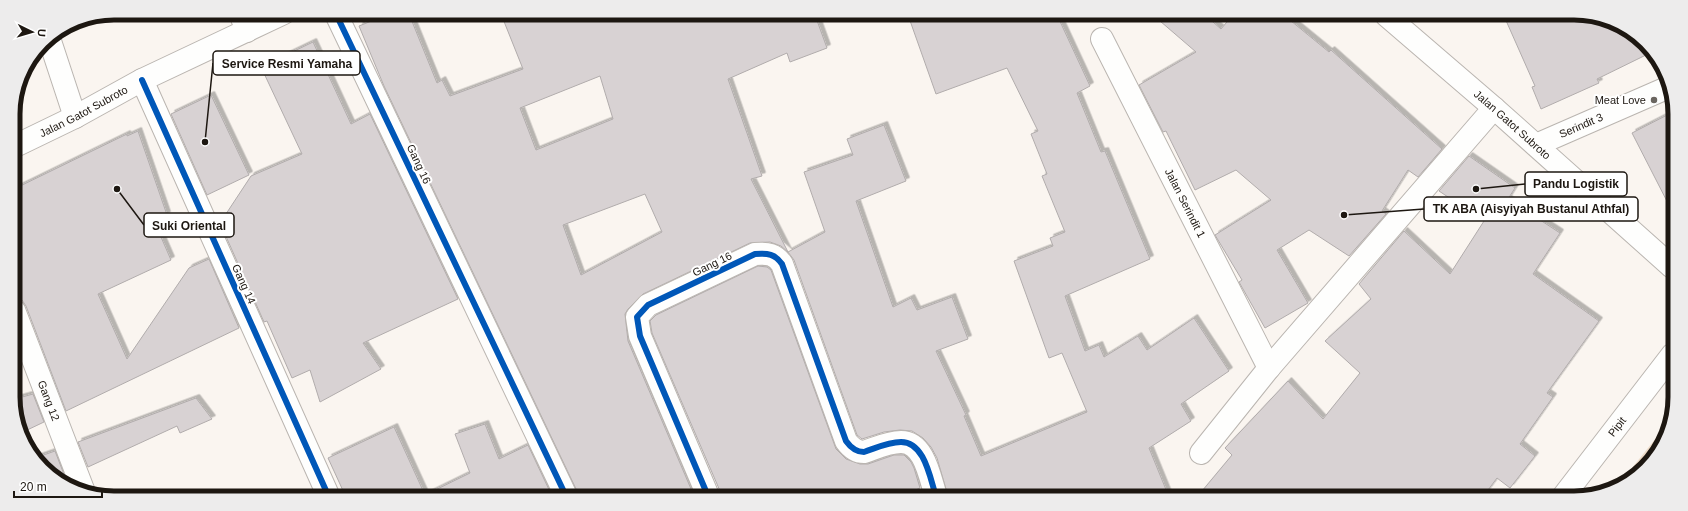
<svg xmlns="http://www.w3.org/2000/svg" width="1688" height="511" font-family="Arial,sans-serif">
	<defs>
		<filter id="shadow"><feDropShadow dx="3.5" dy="-3.5" stdDeviation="0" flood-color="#0004"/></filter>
	</defs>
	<rect width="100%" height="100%" fill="#faf5f0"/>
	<path fill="#eedcc9" d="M1672 418V423L1640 473 1616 488Z"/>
	<path fill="#d8d2d3" stroke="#b1acac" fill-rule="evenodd" filter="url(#shadow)" d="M389 14H409L437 83 442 80 450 96 523 69 501 14 815 15 827 48 790 62 787 53 728 79 762 176 751 179 788 252 781 246 770 242 750 243 643 294 628 309 625 314 628 341 694 496H578L577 491 384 86 359 26ZM600 76 613 119 536 150 520 108ZM645 194 662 232 581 275 563 225Z
		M908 15H1057L1090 86 1077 93 1101 152 1105 151 1150 259 1065 296 1085 351 1099 345 1104 357 1138 336 1147 350 1194 318 1229 371 1181 404 1191 421 1149 448 1169 497 948 496 937 458 931 447 923 438 912 431 900 430 884 432 862 439 857 435 794 260 788 252 825 232 804 172 853 155 847 139 884 125 906 181 856 201 893 307 911 298 917 310 952 297 968 339 936 351 966 415 964 416 981 456 1087 412 1062 353 1049 358 1014 261 1053 246 1050 238 1065 232 1042 176 1047 174 1031 134 1038 131 1007 68 936 94Z
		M1153 15H1205L1221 29 1232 16H1285L1329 52 1331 50 1442 149 1418 177 1408 170 1382 211 1386 214 1349 256 1309 230 1277 250 1308 303 1265 328 1239 282 1242 280 1215 235 1271 200 1236 170 1195 190 1166 131 1163 132 1139 85 1196 52Z
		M1504 16H1600L1642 41 1648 54 1597 79 1599 83 1541 109 1532 87 1535 86Z
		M313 42 351 124 370 114 458 299 363 343 381 369 320 402 310 370 292 378 267 321 264 322 220 223 251 176 302 154 261 67Z
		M211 95 249 175 207 195 171 114Z
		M1673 112V213L1632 133Z
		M138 131 167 215 154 221 171 260 98 294 127 359 189 268 209 259 239 328 66 411 26 306 22 300 14 298V189L127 134V136Z
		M1469 156 1515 188 1508 199 1560 233 1533 274 1599 321 1547 393 1553 397 1520 444 1535 456 1510 488 1497 478 1482 498 1197 497 1232 455 1225 448 1288 381 1323 419 1360 373 1325 341 1371 299 1359 284 1404 231 1450 274 1484 221 1439 191Z
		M758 266 767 267 771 270 836 449 846 459 860 464H868L894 455H904L911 462 914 468 920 488 902 496H720V491L652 333 650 321 656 315Z
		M33 394 44 422 23 432 15 416V399Z
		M196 398 212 419 180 433 177 426 88 467 78 442Z
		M485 424 499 459 528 445 552 496 345 495 328 458 394 427 425 495 470 473 455 434Z
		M55 451 65 477 62 479 38 464 35 458Z"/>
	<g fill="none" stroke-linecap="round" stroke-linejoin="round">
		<g stroke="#bab5b0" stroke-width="24">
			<g id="street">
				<path d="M240 13 247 31"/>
				<path d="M336 14 566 496"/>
				<path d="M49 38 75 117"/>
				<path id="s1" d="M1102 39 1269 368"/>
				<path d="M142 80 328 495"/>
				<path id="s2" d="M1536 145 1669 87"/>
				<path id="s3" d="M14 310 84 492"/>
				<path d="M1201 453 1269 368 1494 108"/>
				<path d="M708 496 640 336 637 317 648 305 755 254C768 253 775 254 782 264L846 441C851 448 856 452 864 452 876 448 888 442 901 442 925 442 930 479 936 496"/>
				<path id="s4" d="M1562 498 1672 355"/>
			</g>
		</g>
		<g stroke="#bab5b0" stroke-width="24">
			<g id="secondary">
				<path id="s5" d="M1387 16 1494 108 1672 267"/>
				<path id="s6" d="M13 147 75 117 142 80 284 13"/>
			</g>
		</g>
		<use href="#street" stroke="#fefefd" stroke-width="22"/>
		<use href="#secondary" stroke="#fefefd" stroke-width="22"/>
		<g stroke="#fff" stroke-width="8">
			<path id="cycleway" d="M336 14 566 496
				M142 80 328 495
				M708 496 640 336 637 317 648 305 755 254C768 253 775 254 782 264L846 441C851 448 856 452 864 452 876 448 888 442 901 442 925 442 930 479 936 496"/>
		</g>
		<use href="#cycleway" stroke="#0057b8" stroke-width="6"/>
	</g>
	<circle fill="#6a655f" stroke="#fff" stroke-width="1.5" cx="1654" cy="100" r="4"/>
	<g text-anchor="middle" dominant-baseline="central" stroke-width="4" stroke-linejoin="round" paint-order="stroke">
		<g font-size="11" fill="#1d1711" stroke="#fff" text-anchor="end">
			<text x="1646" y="100">Meat Love</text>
		</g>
		<g font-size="11" fill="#1d1711" stroke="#fff">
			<text stroke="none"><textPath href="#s6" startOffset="79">Jalan Gatot Subroto</textPath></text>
			<text stroke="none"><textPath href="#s5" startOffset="166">Jalan Gatot Subroto</textPath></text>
			<text stroke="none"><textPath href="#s2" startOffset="49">Serindit 3</textPath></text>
			<text transform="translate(419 164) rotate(65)">Gang 16</text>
			<text stroke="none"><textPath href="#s1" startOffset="184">Jalan Serindit 1</textPath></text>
			<text transform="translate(712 264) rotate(-26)">Gang 16</text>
			<text transform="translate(244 284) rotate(66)">Gang 14</text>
			<text stroke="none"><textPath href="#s3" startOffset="97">Gang 12</textPath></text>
			<text stroke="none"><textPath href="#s4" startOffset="90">Pipit</textPath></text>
		</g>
	</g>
	<path d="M0 0H1688V511H0ZM114 20H1574A94 94 0 0 1 1668 114V397A94 94 0 0 1 1574 491H114A94 94 0 0 1 20 397V114A94 94 0 0 1 114 20Z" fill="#edecec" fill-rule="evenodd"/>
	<path fill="none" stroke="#1d1711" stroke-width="5" d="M114 20H1574A94 94 0 0 1 1668 114V397A94 94 0 0 1 1574 491H114A94 94 0 0 1 20 397V114A94 94 0 0 1 114 20Z"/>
	<path fill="none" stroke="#1d1711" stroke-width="1.5" d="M205 142L213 63M1476 189L1525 184M1344 215L1424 209M117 189L144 225"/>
	<g fill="#1d1711" stroke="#fff" stroke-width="1.5">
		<circle cx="205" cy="142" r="4"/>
		<circle cx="1476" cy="189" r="4"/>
		<circle cx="1344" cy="215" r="4"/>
		<circle cx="117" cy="189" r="4"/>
	</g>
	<g fill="#fff" stroke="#1d1711" stroke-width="1.5">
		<rect x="213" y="51" width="147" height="24" rx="4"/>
		<rect x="1525" y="172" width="102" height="24" rx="4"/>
		<rect x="1424" y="197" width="214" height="24" rx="4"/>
		<rect x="144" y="213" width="90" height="24" rx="4"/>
	</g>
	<g font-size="12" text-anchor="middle" font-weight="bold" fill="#1d1711">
		<text x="287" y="68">Service Resmi Yamaha</text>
		<text x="1576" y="188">Pandu Logistik</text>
		<text x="1531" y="213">TK ABA (Aisyiyah Bustanul Athfal)</text>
		<text x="189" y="230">Suki Oriental</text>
	</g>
	<g transform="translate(32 32) rotate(95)" stroke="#ffffff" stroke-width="3" paint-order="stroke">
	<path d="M0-3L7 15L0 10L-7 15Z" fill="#1d1711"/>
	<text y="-6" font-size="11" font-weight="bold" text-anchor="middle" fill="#1d1711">U</text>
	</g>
	<path d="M14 491v6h88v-6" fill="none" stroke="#1d1711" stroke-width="2"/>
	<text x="20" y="491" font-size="12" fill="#1d1711" stroke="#ffffff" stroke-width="3" paint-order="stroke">20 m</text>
</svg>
